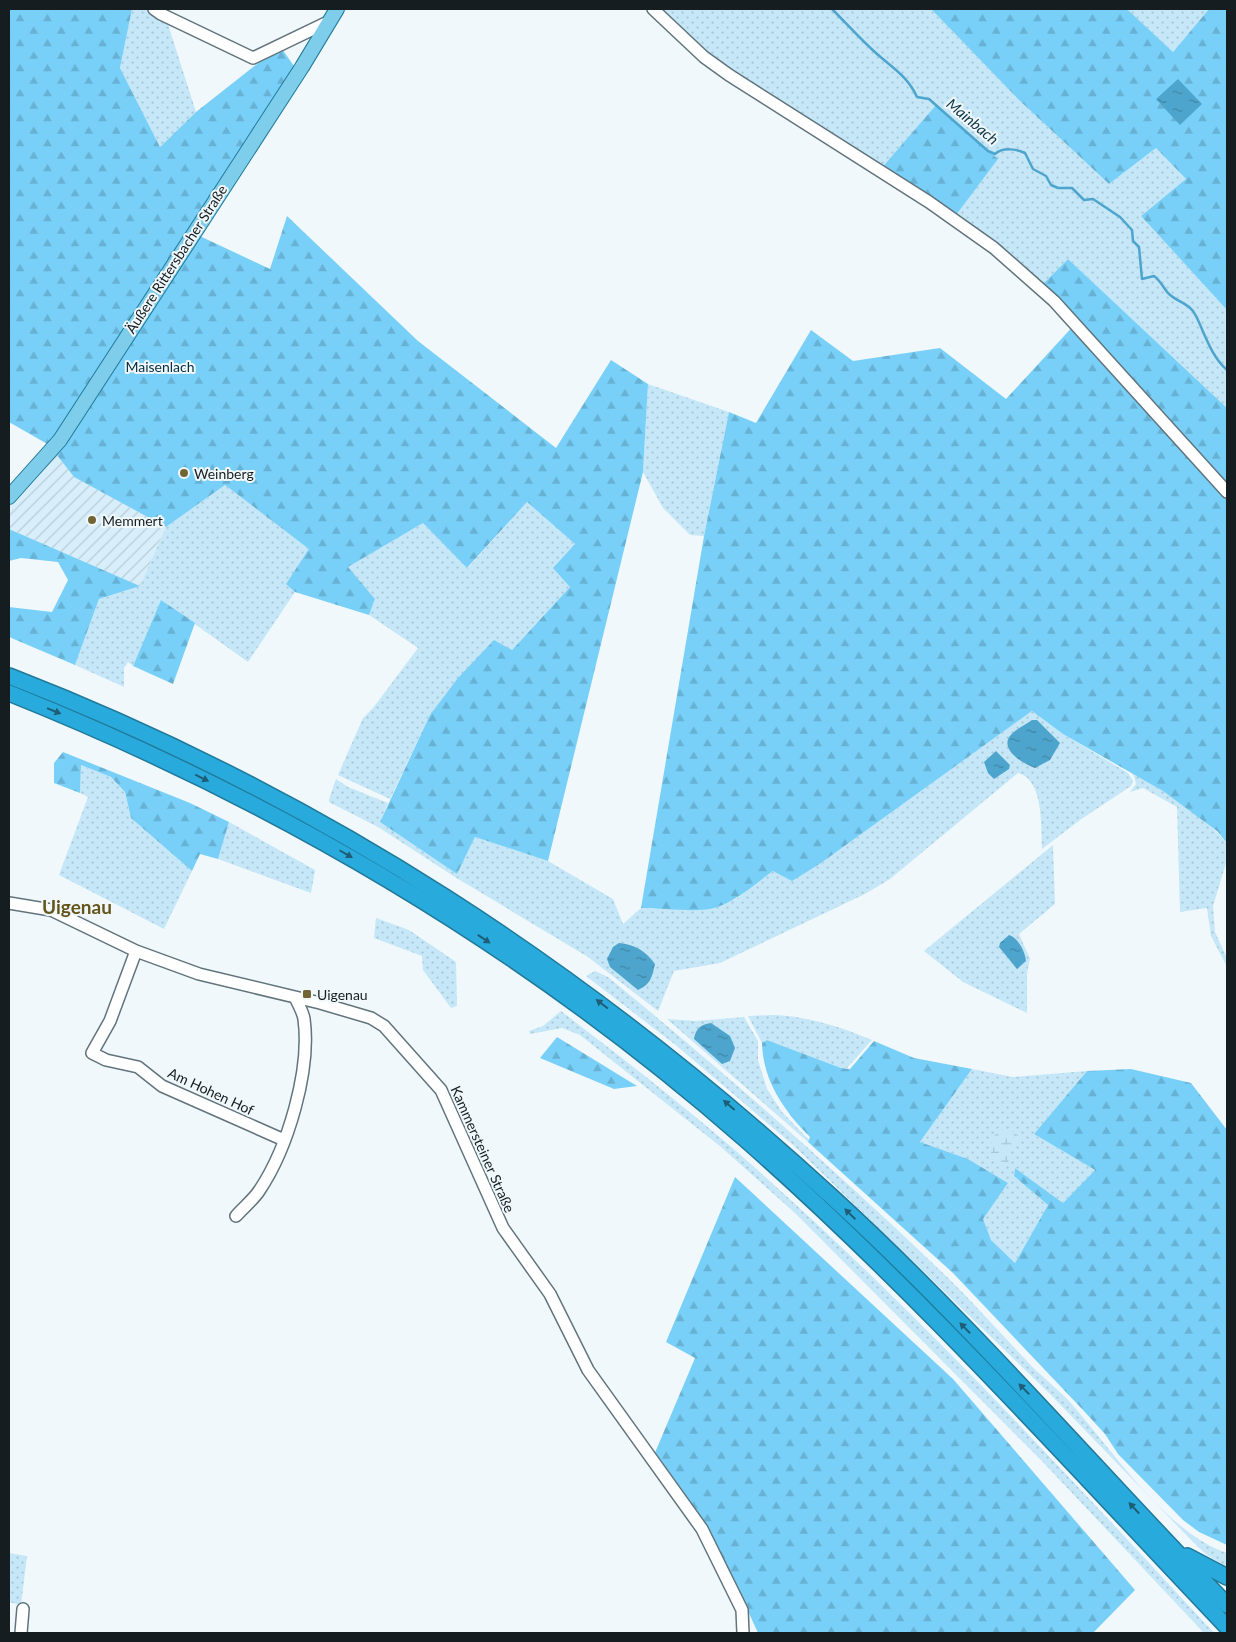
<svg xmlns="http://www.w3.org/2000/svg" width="1236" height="1642" font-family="Lato,sans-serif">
	<defs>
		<pattern id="industrial-furrows" width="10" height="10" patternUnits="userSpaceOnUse" patternTransform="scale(1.25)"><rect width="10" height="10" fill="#d8effb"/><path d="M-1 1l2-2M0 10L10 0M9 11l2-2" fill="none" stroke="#b8ccd7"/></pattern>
		<pattern id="grass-dots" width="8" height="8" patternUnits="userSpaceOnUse" patternTransform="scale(1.25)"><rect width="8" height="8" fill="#c5e7f8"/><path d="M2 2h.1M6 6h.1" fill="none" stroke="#a8c6d4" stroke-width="1.8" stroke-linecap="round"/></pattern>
		<pattern id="forest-firs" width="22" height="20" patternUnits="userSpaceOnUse" patternTransform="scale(1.25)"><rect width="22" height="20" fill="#78d0f8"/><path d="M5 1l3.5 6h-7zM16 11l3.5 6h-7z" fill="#67b2d4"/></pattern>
		<pattern id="wetland-marsh" width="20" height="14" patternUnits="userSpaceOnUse" patternTransform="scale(1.25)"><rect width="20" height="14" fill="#c5e7f8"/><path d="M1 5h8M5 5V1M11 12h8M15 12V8" fill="none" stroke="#a8c6d4"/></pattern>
		<pattern id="water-ripples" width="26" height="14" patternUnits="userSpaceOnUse" patternTransform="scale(1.25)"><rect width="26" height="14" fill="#4da5cd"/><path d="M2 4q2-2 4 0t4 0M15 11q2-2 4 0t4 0" fill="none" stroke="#3f86a6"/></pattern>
	</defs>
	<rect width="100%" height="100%" fill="#f0f8fc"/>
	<path fill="url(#industrial-furrows)" d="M49 445 74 477 166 527 140 586 9 529V507Z"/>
	<path fill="url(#grass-dots)" d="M132 9H171L166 18 196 112 160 147 120 68Z
		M655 9H931L1019 100 1109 184 1156 148 1186 179 1141 216 1227 310V408L1068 259 1041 286 953 219 936 105 879 171 712 63Z
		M1127 9H1209L1173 52Z
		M648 384 729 412 704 536 690 535 663 508 643 472Z
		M225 485 310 549 287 583 295 592 248 662 161 600 133 666 128 662 124 668V687L75 665 99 599 140 586 166 527Z
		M527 502 575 544 570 587 511 651 430 715 390 799 338 775 363 718 373 708 418 648 369 615 375 599 347 567 423 523 468 568Z
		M1032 711 1063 734 1128 773 1133 781 1131 786 1080 820 1042 849C1041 827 1044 780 1018 773L890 879 865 894 720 963 674 971 658 1011 588 957 455 877 378 827 329 802V799L336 779 348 787 388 803 380 822 457 874 475 837 548 861 613 899 623 924 641 908 702 910 736 899 773 871 821 863Z
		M81 765 111 777 125 792 131 818 192 871 164 929 59 875 88 797 80 793Z
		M1130 771C1164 791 1201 813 1227 843V860L1213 906 1215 932 1227 958V967L1211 936 1207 908 1180 912 1177 807 1143 788 1130 792 1136 784 1134 776Z
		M229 822 315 870 311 893 218 859Z
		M1053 845 1055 904 1019 934 1030 959 1027 973V1013L963 982 924 951Z
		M376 918 409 930 456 962 457 1006 451 1008 423 970 422 956 374 938Z
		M595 971 608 977C724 1072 838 1172 946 1276 974 1303 999 1332 1026 1360 1039 1375 1055 1386 1069 1401 1111 1448 1166 1533 1227 1553V1567L1207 1555 1197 1546 1052 1396 792 1144 677 1046 586 976Z
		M561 1011C626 1061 691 1111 752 1165 916 1310 1065 1472 1214 1633H1204L1040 1459 795 1213 721 1147 580 1035 562 1028 530 1034 529 1031 543 1026Z
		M773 1015C807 1016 841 1027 872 1040L847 1068H841L767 1040 762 1043 748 1016Z
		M744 1017 758 1041V1060L767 1089 782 1112 809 1140 808 1142 667 1019 696 1021Z
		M972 1069 1013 1077 1087 1071 1034 1134 1095 1170 1063 1203 1015 1168 1014 1176 1048 1205 1015 1263 991 1240 982 1219 1008 1183 968 1159 920 1142Z
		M9 1553 27 1556 21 1605 9 1602Z"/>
	<path fill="url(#forest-firs)" d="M9 9H132L120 68 160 147 196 112 280 46 296 69 189 231 270 269 287 216 418 341 556 448 611 360 648 384 643 472 548 861 475 837 457 874 380 822 430 715 458 678 494 640 512 650 570 587 553 568 575 544 527 502 467 568 423 523 348 567 375 599 369 615 295 592 286 584 309 549 225 485 166 527 74 477 49 445 9 422Z
		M931 9H1127L1173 52 1209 9H1227V310L1141 216 1186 179 1156 148 1109 184 1019 100Z
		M936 105 998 159 953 219 879 171Z
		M1068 259 1227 408V843L1217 831 1163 791 1063 734 1032 711 821 863 792 881 773 871C755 884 736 902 714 908 697 913 662 908 641 908L704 536 729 412 756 423 811 330 853 361 940 348 1006 399 1076 323 1041 286Z
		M9 529 140 586 99 599 75 665 9 637V607L52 612 68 580 58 562 21 558 9 561Z
		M161 600 195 623 173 684 133 666Z
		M63 752 190 803 229 822 218 859 200 854 192 871 131 818 125 792 111 777 81 765 80 793 54 783V763Z
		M557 1037 637 1086 614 1089 540 1058Z
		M767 1040 841 1068 850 1069 874 1041 914 1058 972 1069 920 1142 968 1159 1008 1183 983 1219 991 1240 1015 1263 1048 1205 1014 1176 1015 1168 1063 1203 1095 1170 1034 1134 1087 1071 1131 1069 1191 1083 1227 1130V1545L1199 1532 1183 1520 1118 1454 1105 1434 1083 1410 953 1273 808 1142 810 1137C784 1111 763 1081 762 1043Z
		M735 1177 953 1379 1135 1590 1093 1633H758L732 1576 654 1455 695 1358 666 1342Z"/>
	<path fill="url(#wetland-marsh)" d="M1003 1127 1017 1134 1021 1139 1011 1146 1008 1163 1000 1165 991 1156V1145L997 1129Z"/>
	<path fill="url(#water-ripples)" d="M1178 79 1202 104 1180 125 1156 99Z
		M1032 720H1037L1060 743 1050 760 1035 768C1025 764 1001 752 1009 737 1014 730 1025 725 1032 720Z
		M996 751 1010 765 1009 769 994 779 988 773 984 762Z
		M1009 935C1018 938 1025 951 1026 961L1017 969 999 947 1000 943Z
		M619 943C634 944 646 951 655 964 652 977 651 984 638 990L610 967 607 959 613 947Z
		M711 1023 730 1036 735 1048 730 1061 722 1064 694 1039C696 1028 700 1025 711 1023Z"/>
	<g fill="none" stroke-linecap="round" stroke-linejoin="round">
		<path stroke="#4da5cd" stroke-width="2.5" d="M832 9C847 24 861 40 877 54 893 68 908 77 917 97L929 99 988 151 995 154C1003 147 1016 149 1025 153L1033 169 1046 176 1051 185 1058 188H1072L1084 200 1093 199 1120 217 1132 230 1133 241 1139 247 1142 279 1154 276C1161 281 1164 289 1169 294 1179 303 1190 303 1196 316 1205 334 1211 356 1227 370"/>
		<g stroke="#61747d" stroke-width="14">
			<path id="minor" d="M154 9 161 14 253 58 330 21
				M653 9 704 57 729 75 929 202 994 248 1054 301 1227 492
				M9 903 51 910 136 951 199 974 320 1003 371 1018 384 1026 441 1090 503 1228 550 1294 588 1370 702 1529 742 1610 743 1633
				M136 951 110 1021 92 1053 106 1060 138 1067 162 1086 284 1140
				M236 1216C243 1208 253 1200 259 1191 288 1148 311 1070 304 1019 303 1012 298 1004 295 997
				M21 1633 23 1609"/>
		</g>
		<g stroke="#21799a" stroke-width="16">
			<path id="major" d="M9 497 60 440 302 67 337 9"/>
		</g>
		<g stroke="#21799a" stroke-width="18">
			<path id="highway" d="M9 676C321 797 586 971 832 1197 972 1325 1095 1469 1227 1605
				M9 693C279 801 526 947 745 1139 917 1290 1070 1462 1227 1627
				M1187 1556 1227 1577"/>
		</g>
		<use href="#minor" stroke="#fff" stroke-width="11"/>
		<use href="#major" stroke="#7ecdea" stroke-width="14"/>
		<use href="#highway" stroke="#28abdc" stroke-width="15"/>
	</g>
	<defs><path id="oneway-solid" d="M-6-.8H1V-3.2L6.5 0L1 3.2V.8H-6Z" transform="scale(1.25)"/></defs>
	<g fill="#1e5d75">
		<use href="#oneway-solid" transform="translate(54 711) rotate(22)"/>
		<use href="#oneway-solid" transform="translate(202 778) rotate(26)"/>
		<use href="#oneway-solid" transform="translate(346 854) rotate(30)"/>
		<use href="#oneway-solid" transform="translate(484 939) rotate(34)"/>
		<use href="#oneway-solid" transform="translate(602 1004) rotate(-143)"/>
		<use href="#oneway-solid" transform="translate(729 1105) rotate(-139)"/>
		<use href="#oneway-solid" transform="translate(850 1214) rotate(-136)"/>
		<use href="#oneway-solid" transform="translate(965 1328) rotate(-134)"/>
		<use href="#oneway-solid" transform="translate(1024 1389) rotate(-134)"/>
		<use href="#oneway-solid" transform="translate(1134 1508) rotate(-133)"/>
	</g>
	<g fill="#726533" stroke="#f0f8fc" stroke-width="2">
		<circle cx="184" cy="473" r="5"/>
		<circle cx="92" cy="520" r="5"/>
		<rect x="302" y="989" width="10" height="10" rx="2.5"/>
	</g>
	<g text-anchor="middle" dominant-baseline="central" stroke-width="4" stroke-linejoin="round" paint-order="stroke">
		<g font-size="14" fill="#151d20" stroke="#f0f8fc">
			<text transform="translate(176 259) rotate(-57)">Äußere Rittersbacher Straße</text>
			<text transform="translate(211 1091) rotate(25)">Am Hohen Hof</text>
			<text transform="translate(483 1149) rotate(66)">Kammersteiner Straße</text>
		</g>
		<g font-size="14" fill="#042e3f" stroke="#f0f8fc">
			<text x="160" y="366">Maisenlach</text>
		</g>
		<g font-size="14" fill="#151d20" stroke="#f0f8fc" text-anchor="start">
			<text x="194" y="473">Weinberg</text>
			<text x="102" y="520">Memmert</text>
			<text x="317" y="994">Uigenau</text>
		</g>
		<g font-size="15" font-style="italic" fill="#123a4b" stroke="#f0f8fc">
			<text transform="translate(973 121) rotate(40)">Mainbach</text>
		</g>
		<g font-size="19" font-weight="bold" fill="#64561a" stroke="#f0f8fc">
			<text x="77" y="906">Uigenau</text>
		</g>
	</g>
	<rect width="1236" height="1642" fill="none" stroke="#151d20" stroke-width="20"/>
</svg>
